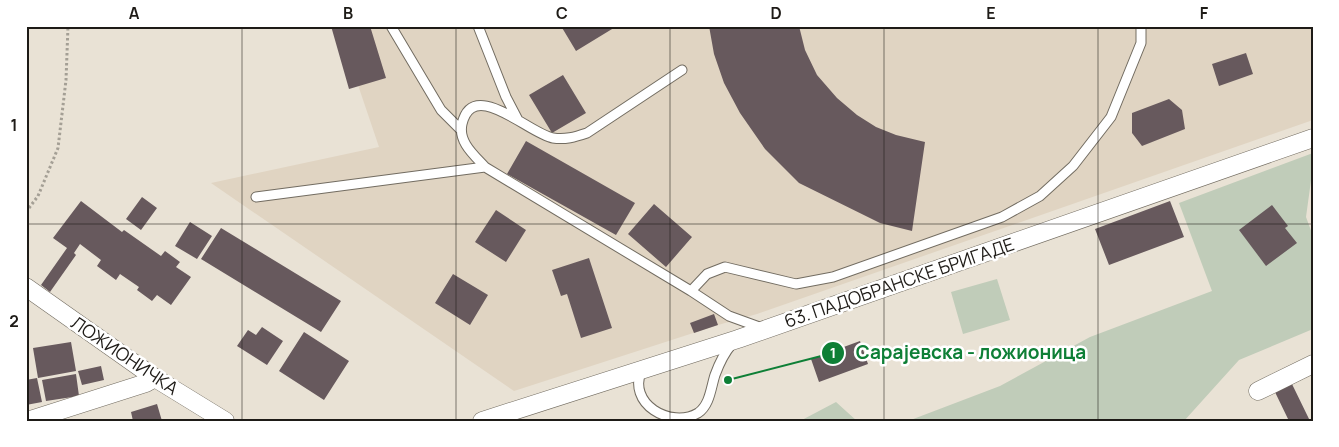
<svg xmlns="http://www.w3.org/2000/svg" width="1339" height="447" font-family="Manrope,sans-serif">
	<rect width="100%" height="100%" fill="#e9e2d5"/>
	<path fill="#e0d4c2" d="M338 26H1313V120L757 314 718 325 514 391 211 183 379 147Z"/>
	<path fill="#c0ccb9" d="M1313 153V166L1306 217 1313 236V329L1239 360 1184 421H908L1000 386 1090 337 1212 291 1179 203Z
		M997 279 1010 320 963 334 951 292Z
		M836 402 857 421H800Z"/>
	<path fill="#67595d" d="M331 26H370L386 78 349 89Z
		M561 26H617L576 51Z
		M709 26H799L805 50 817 75 837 98 857 115 876 127 896 135 925 142 912 231 880 223 799 183 765 149 740 113 724 83 714 54Z
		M1246 53 1253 74 1219 86 1212 64Z
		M563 75 586 113 552 133 529 95Z
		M1169 99 1182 110 1185 129 1142 146 1132 133V113Z
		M526 141 635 203 616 235 507 174Z
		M142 197 157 208 141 230 126 219Z
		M81 201 122 232 124 230 161 256 165 251 180 262 176 267 191 277 171 305 157 295 152 301 137 290 139 287 120 274 116 280 97 266 101 260 80 244 74 253 76 255 50 292 41 285 67 248 53 238Z
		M1170 201 1184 237 1109 265 1095 229Z
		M654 204 692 237 666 267 628 234Z
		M1272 205 1288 226 1285 228 1297 243 1266 266 1239 230Z
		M496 210 526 230 506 262 475 242Z
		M190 222 212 236 197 259 175 246Z
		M221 228 341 301 321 332 201 259Z
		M589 258 612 328 581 338 567 294 561 296 552 270Z
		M453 274 488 295 470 325 435 303Z
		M714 314 718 325 694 333 690 323Z
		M262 327 283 341 267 365 237 346 248 330 256 335Z
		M304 332 349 361 324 400 279 371Z
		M860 341 868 364 819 382 811 359Z
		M71 342 76 371 38 378 33 348Z
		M101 366 104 380 82 385 78 371Z
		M76 374 79 396 46 401 42 380Z
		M37 378 42 402 26 405V380Z
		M1291 382 1310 421H1289L1274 390Z
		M157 404 162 421H133L131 412Z"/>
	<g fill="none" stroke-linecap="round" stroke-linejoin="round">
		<g stroke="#726c61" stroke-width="11">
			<path id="lane" d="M391 26 441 110 461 130
				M478 26 506 97 518 120
				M682 70 587 133C575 137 565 140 553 138 529 134 473 77 462 124 458 142 474 155 485 167L691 291 729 316 762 328
				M256 197 485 167
				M691 291 707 274 725 267 796 284 833 277 1002 217 1040 196 1073 166 1111 117 1141 43V26
				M642 369C626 404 671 429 698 413 710 405 711 387 715 375 719 364 724 353 732 344"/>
		</g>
		<g stroke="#726c61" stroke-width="19">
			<path id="street" d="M26 287 155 378 225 421
				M1258 391 1313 364
				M27 421 146 383 155 378
				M482 421 738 339 1313 138"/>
		</g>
		<path stroke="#a49f95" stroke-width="3" stroke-dasharray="2.5 2.5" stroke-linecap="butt" d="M26 212 38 196 58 148 66 80 68 26"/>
		<use href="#lane" stroke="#fff" stroke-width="9"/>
		<use href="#street" stroke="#fff" stroke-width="18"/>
	</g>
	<path fill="none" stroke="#1e1b17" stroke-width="1" stroke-opacity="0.55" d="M242 26V421M456 26V421M670 26V421M884 26V421M1098 26V421M26 224H1313"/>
	<g text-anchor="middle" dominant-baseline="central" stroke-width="5" stroke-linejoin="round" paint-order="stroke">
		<g font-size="18" fill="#1e1b17" stroke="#fff">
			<text transform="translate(899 282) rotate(-19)">63. ПАДОБРАНСКЕ БРИГАДЕ</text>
			<text transform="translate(125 355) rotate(34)">ЛОЖИОНИЧКА</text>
		</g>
	</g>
	<path fill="none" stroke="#0e7f36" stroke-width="2" d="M728 380L833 353"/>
	<g fill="#0e7f36" stroke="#fff" stroke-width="2">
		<circle cx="728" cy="380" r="5"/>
		<circle cx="833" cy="353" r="12"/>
	</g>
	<g font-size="15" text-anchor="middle" font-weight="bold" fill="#fff">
		<text x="833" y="358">1</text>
	</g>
	<g font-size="19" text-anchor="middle" font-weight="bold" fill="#0e7f36" stroke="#fff" stroke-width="5" stroke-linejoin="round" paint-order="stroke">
		<text x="971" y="359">Сарајевска - ложионица</text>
	</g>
	<rect width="1339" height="447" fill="none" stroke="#ffffff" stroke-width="55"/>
	<rect x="28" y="28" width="1284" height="392" fill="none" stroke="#1e1b17" stroke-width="2"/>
	<g font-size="16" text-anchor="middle" font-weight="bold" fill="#1e1b17">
		<text x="134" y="19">A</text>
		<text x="348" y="19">B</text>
		<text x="562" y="19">C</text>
		<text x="776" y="19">D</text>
		<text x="991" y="19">E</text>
		<text x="1204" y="19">F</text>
		<text x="14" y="131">1</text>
		<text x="14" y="327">2</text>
	</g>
</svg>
